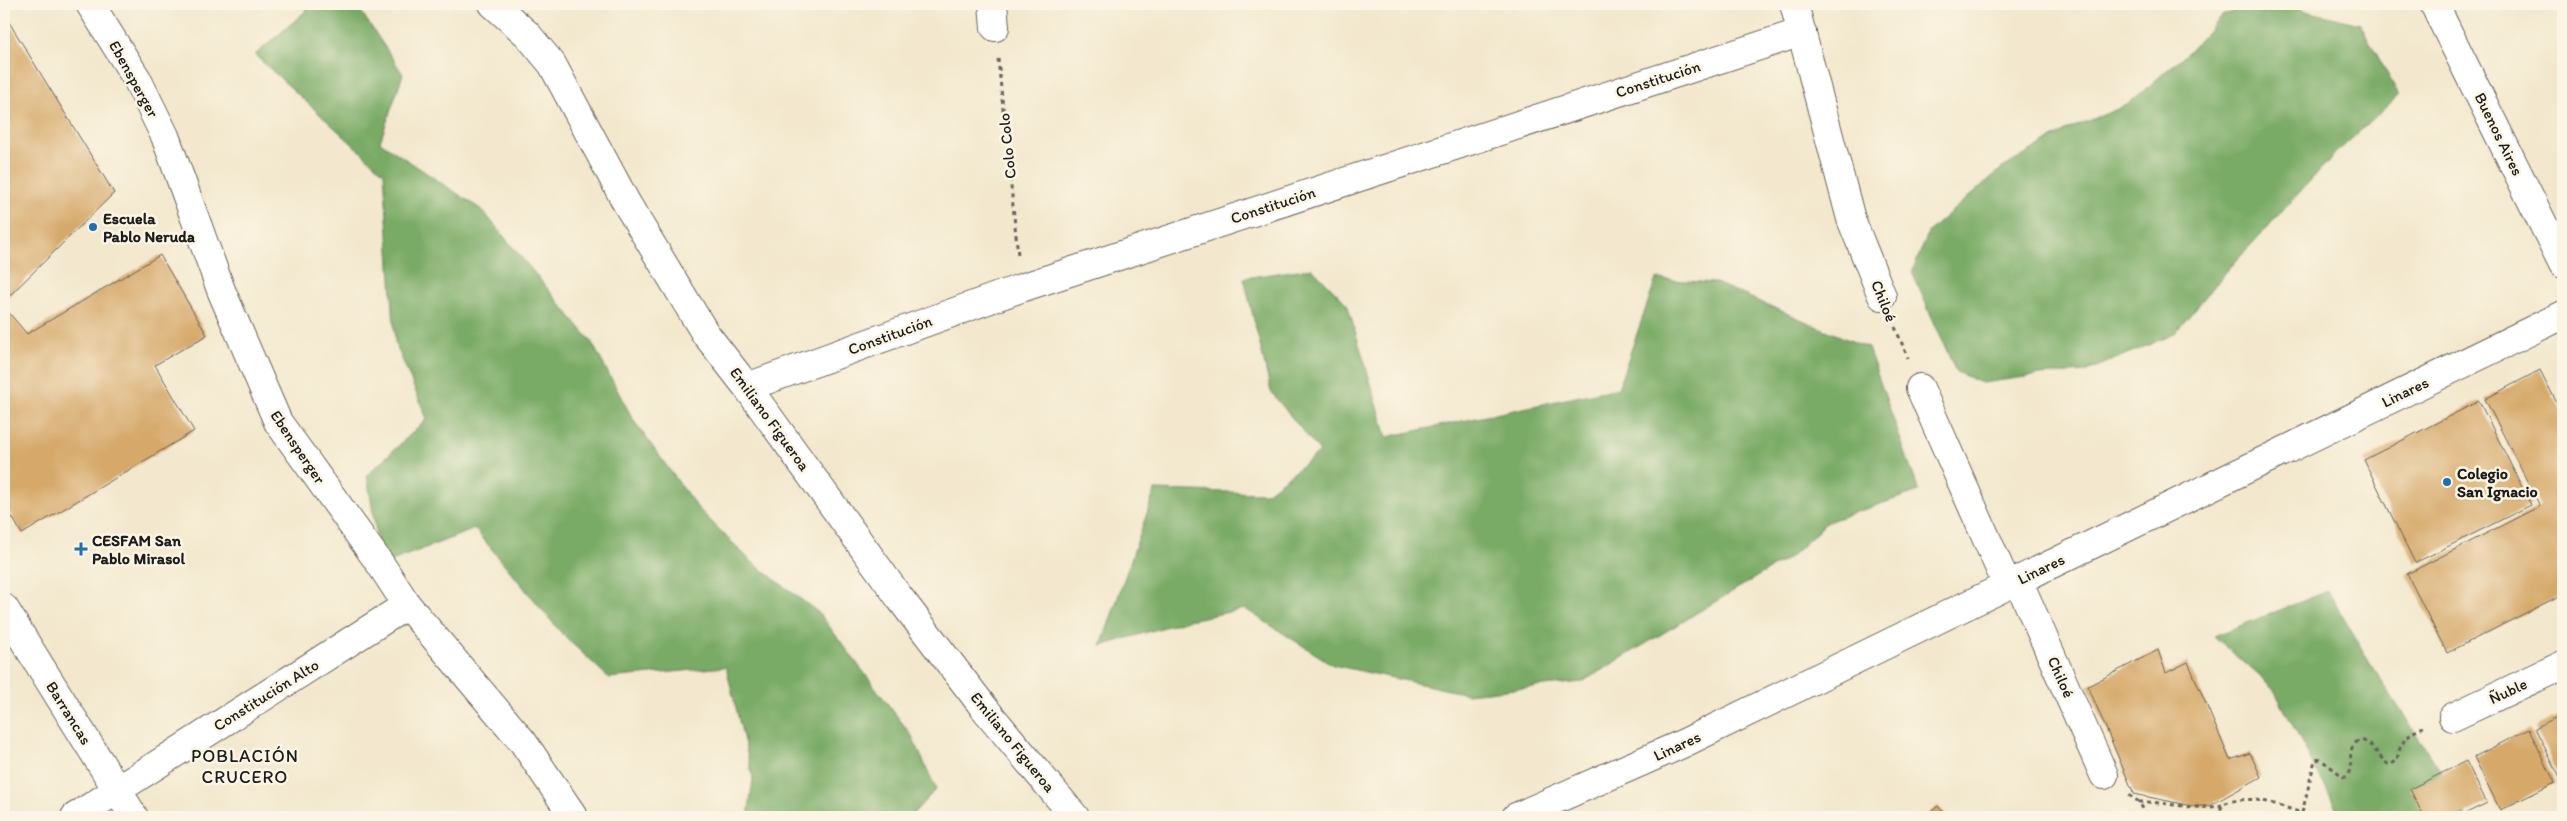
<svg xmlns="http://www.w3.org/2000/svg" width="2567" height="821" font-family="Itim,sans-serif">
	<rect width="100%" height="100%" fill="#fcf5e5"/>
	<filter id="ink" filterUnits="userSpaceOnUse"><feTurbulence type="fractalNoise" baseFrequency=".02" numOctaves="2"/><feDisplacementMap in="SourceGraphic" scale="10" xChannelSelector="R" yChannelSelector="G"/><feConvolveMatrix kernelMatrix="1 2 1 2 8 2 1 2 1" color-interpolation-filters="sRGB"/></filter>
	<filter id="wash" filterUnits="userSpaceOnUse"><feTurbulence type="fractalNoise" baseFrequency=".0096" numOctaves="4" result="noise"/><feDisplacementMap in="SourceGraphic" scale="20" xChannelSelector="R" yChannelSelector="G"/><feGaussianBlur stdDeviation="1.12" result="paint"/><feColorMatrix in="noise" values="0 0 0 0 0 0 0 0 0 0 0 0 0 0 0 0 0 1.4 0 .05"/><feComposite in="paint" operator="in"/></filter>
	<g filter="url(#wash)">
		<rect width="100%" height="100%" fill="#f3e8cd"/>
		<path fill="#7aab66" stroke="#4b6441" d="M302 4H356L403 74 380 142 482 210 591 341 634 421 696 506 752 562 819 613 912 736 936 789 910 817H748L753 778 726 667 609 678 563 635 475 529 381 565 367 475 427 419 395 342 384 173 255 55 307 10Z
			M2250 4 2298 9 2360 24 2399 95 2333 156 2226 272 2174 334 2085 372 2040 375 1982 383 1956 372 1912 272 1929 231 2001 169 2069 129 2127 105 2187 53 2222 16Z
			M1312 268 1347 304 1387 437 1618 388 1656 279 1716 283 1868 348 1919 491 1827 522 1793 555 1582 682 1467 694 1333 665 1245 609 1188 620 1101 646 1155 490 1266 493 1320 452 1271 392 1244 278Z
			M2328 591 2371 665 2465 808V817H2341L2273 688 2214 636Z"/>
		<g id="blocks">
			<path fill="#d6a96a" d="M4 14 114 193 4 301Z
				M160 255 207 335 155 365 194 431 22 534 4 503V307L27 334Z
				M2540 370 2563 415V594L2447 653 2407 574 2540 506 2485 399Z
				M2479 401 2531 505 2415 563 2364 460Z
				M2158 650 2166 673 2188 662 2230 760 2250 753 2261 777 2209 806H2192L2134 794 2088 686Z
				M2563 714V784L2535 728Z
				M2529 729 2555 783 2500 810 2474 757Z
				M2466 761 2487 803 2458 817H2424L2410 789Z
				M1938 806 1947 817H1924Z"/>
		</g>
	</g>
	<g filter="url(#ink)">
		<use href="#blocks" fill-opacity="0" stroke="#67635a" stroke-width="1"/>
		<g fill="none" stroke-linecap="round" stroke-linejoin="round">
			<g stroke="#67635a" stroke-width="30">
				<path id="minor" d="M90 4 137 79 165 136 221 290 278 422 381 565 407 605 523 742 574 817
					M493 4 527 34 552 64 627 204 705 333 747 387 899 597 985 709 1075 817
					M993 4 995 27
					M1794 4 1851 219 1882 296
					M2434 4 2563 264
					M747 387 1021 288 1802 32
					M1920 388 2007 585
					M2018 580 2104 775
					M4 608 134 817
					M2453 717 2563 665
					M75 817 407 605
					M1516 817 1682 744 2563 315"/>
			</g>
			<path stroke="#67635a" stroke-width="3" stroke-dasharray="4 4" stroke-linecap="butt" d="M998 59 1018 255
				M1895 327 1908 358
				M2129 795 2139 802 2148 817
				M2139 802C2167 801 2195 812 2222 805
				M2217 817 2223 804C2253 793 2273 804 2302 813L2315 760 2320 759 2344 777H2347C2356 766 2343 746 2361 740 2374 744 2378 757 2389 765L2397 761C2399 743 2407 735 2423 727"/>
			<use href="#minor" stroke="#fff" stroke-width="28"/>
		</g>
	</g>
	<g fill="#1f6fb2" stroke="#fcf5e5" stroke-width="2">
		<circle cx="93" cy="227" r="5"/>
		<circle cx="2447" cy="482" r="5"/>
		<path d="M78.5 541.5h5v5h5v5h-5v5h-5v-5h-5v-5h5z"/>
	</g>
	<g text-anchor="middle" dominant-baseline="central" stroke-width="5" stroke-linejoin="round" paint-order="stroke">
		<g font-size="16" fill="#1c1c1c" stroke="#fcf5e5">
			<text transform="translate(134 79) rotate(61)">Ebensperger</text>
			<text transform="translate(1658 79) rotate(-18)">Constitución</text>
			<text transform="translate(2499 134) rotate(64)">Buenos Aires</text>
			<text transform="translate(1007 146) rotate(-96)">Colo Colo</text>
			<text transform="translate(1273 205) rotate(-18)">Constitución</text>
			<text transform="translate(1884 301) rotate(68)">Chiloé</text>
			<text transform="translate(890 335) rotate(-20)">Constitución</text>
			<text transform="translate(2405 392) rotate(-26)">Linares</text>
			<text transform="translate(770 419) rotate(54)">Emiliano Figueroa</text>
			<text transform="translate(298 447) rotate(56)">Ebensperger</text>
			<text transform="translate(2041 569) rotate(-26)">Linares</text>
			<text transform="translate(2061 677) rotate(66)">Chiloé</text>
			<text transform="translate(2508 691) rotate(-25)">Ñuble</text>
			<text transform="translate(266 695) rotate(-32)">Constitución Alto</text>
			<text transform="translate(69 713) rotate(58)">Barrancas</text>
			<text transform="translate(1013 742) rotate(51)">Emiliano Figueroa</text>
			<text transform="translate(1677 746) rotate(-25)">Linares</text>
		</g>
		<g font-size="16" font-weight="bold" fill="#1c1c1c" stroke="#fcf5e5" text-anchor="start">
			<text x="103" y="218">Escuela<tspan x="103" dy="18">Pablo Neruda</tspan></text>
			<text x="2457" y="473">Colegio<tspan x="2457" dy="18">San Ignacio</tspan></text>
			<text x="92" y="540">CESFAM San<tspan x="92" dy="18">Pablo Mirasol</tspan></text>
		</g>
		<g font-size="18" letter-spacing="1" fill="#1c1c1c" stroke="#fcf5e5">
			<text x="245" y="756">POBLACIÓN<tspan x="245" dy="21">CRUCERO</tspan></text>
		</g>
	</g>
	<rect width="2567" height="821" fill="none" stroke="#fcf5e5" stroke-width="20"/>
</svg>
